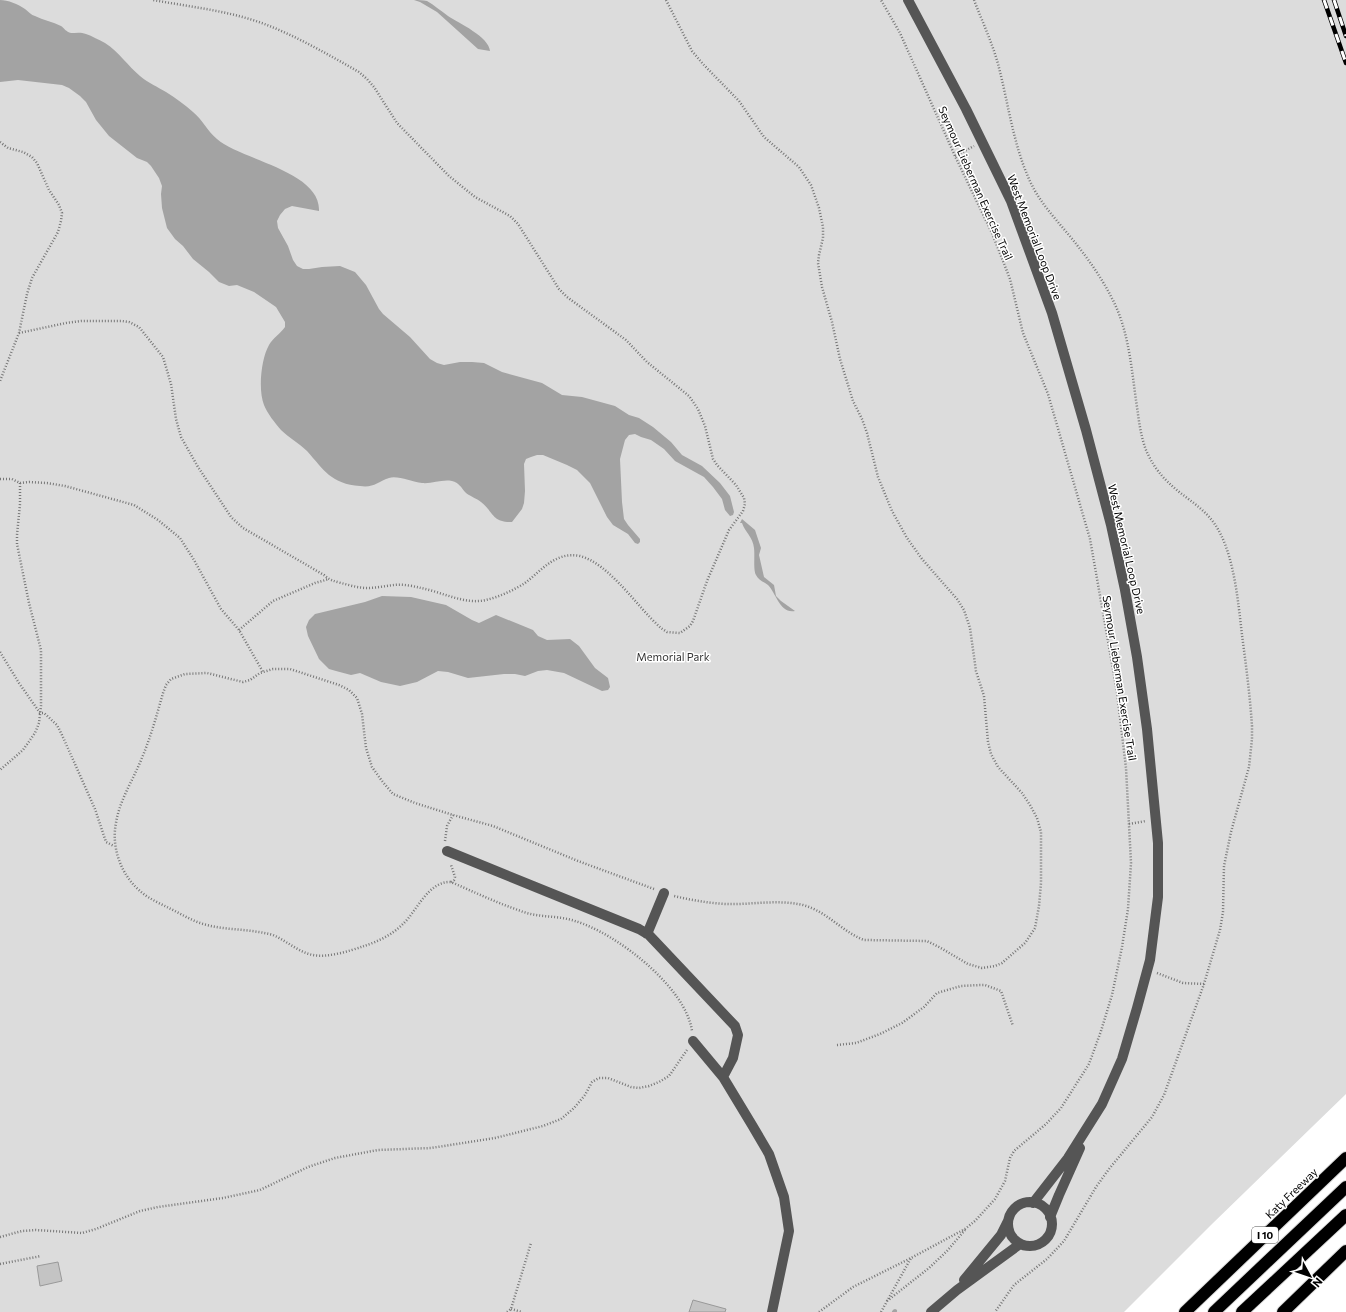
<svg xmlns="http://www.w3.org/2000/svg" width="1346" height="1312" font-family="Commissioner,sans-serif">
	<rect width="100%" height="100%" fill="#fff"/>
	<path fill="#dcdcdc" d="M0 0H1346V1094L1211 1225 1124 1312H0Z"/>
	<path fill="#a3a3a3" d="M0 0C8 0 18 4 25 9 29 12 31 15 35 16 43 20 53 22 61 26 64 28 66 32 71 33 76 33 81 32 86 34 92 36 99 40 105 43 119 52 128 66 140 76 148 83 158 87 166 92 176 98 185 105 193 112 203 120 207 131 217 139 241 160 321 171 319 211L292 206 285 209 280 215 277 221 278 228 288 246 293 260 297 266 303 269H309L322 267 340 266 355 272 366 285 379 309 383 314 410 337 430 359 437 363 444 365 460 362H472L484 363 502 372 542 383 562 395 582 397 615 406 629 415 639 418 653 427 671 442 682 455 702 466 720 483 730 496 734 512 733 515 730 516 725 510 722 499 713 487 704 477 675 461 664 449 651 440 641 437 635 434 629 435 625 440 620 459 622 502 624 519 628 525 640 539V542L638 544 635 543 628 534 613 525 607 517 590 483 577 470 567 465 543 455H537L531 457 526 459 524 464 525 491 524 503 522 509 512 522C492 523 493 511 481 502 476 498 469 496 465 492 461 487 459 483 452 481 442 479 432 484 422 483 412 482 397 475 389 478 377 482 374 488 360 486 331 484 324 470 307 451 299 443 289 438 281 430 275 423 267 413 264 405 258 390 261 359 269 345 273 338 280 334 285 327V322L276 307 254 292 237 285 229 286 219 282 209 272 193 259 183 246 175 239 167 228 162 208 161 194 162 186 159 178 151 166 147 162 137 158 109 136 96 120 86 102 80 96 69 88 62 85 18 80 0 82Z
		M414 0C419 0 423 0 427 1 434 5 441 11 448 16 459 23 489 37 490 51L478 49 437 12 420 2Z
		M742 519 755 530 761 548 759 555 764 577 774 585 776 596 781 601 795 611C780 614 776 593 768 585 764 582 758 580 756 575 753 570 755 555 754 548 753 537 745 532 742 523H740Z
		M382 596 411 597 446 605 472 620 479 623 496 615 533 630 538 636 547 640 570 639 579 646 595 668 608 678 610 687 608 690 602 691 564 673 547 670 538 671 525 676 515 674H504L468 678 448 672 438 671 417 682 400 686 381 682 360 673 351 675 336 671 329 669 319 659 308 636 306 627 309 620 315 614 365 602Z"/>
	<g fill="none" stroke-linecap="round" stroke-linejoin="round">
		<path stroke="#a3a3a3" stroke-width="4" d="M894 1312 895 1311"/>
	</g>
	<path fill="#c4c4c4" stroke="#999" d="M58 1262 62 1281 40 1286 37 1266Z
		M693 1300 726 1309 725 1312H689Z"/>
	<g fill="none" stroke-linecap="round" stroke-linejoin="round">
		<g stroke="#dbdbdb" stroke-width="14">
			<path id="highway" d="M1185 1312 1346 1158
				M1214 1312 1346 1187
				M1242 1312 1346 1215
				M1283 1312 1346 1251"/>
		</g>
		<path stroke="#777" stroke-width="2.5" stroke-dasharray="1 2" stroke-linecap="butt" d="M666 0 692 51 703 64 739 101 764 137 799 167 811 185 819 208 823 227V238L819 255 818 263 822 287 832 322 840 359 853 401 862 419 867 433 878 477 892 511 907 538 922 559 957 599 964 610 970 628 976 671 984 696 988 742 991 754 998 767 1022 793 1030 805 1037 818 1041 832V883L1039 906 1035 928 1025 943 1002 963 995 966 982 968 968 964 939 947 927 941 864 940C841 931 828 912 803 905 777 899 751 905 726 904 708 903 691 900 674 896
			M974 0C982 21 992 42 998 64 1009 105 1014 153 1035 191 1046 210 1063 227 1077 245 1092 264 1107 286 1117 309 1130 340 1132 374 1137 407 1139 422 1141 437 1146 450 1151 462 1159 474 1169 483 1183 497 1202 506 1214 523 1234 551 1238 601 1242 635 1246 665 1250 696 1252 726V739L1249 767 1231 832 1224 866 1223 912 1220 930 1204 984 1164 1095 1152 1117 1109 1169 1096 1187 1064 1241 1047 1259 1014 1285 995 1312
			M0 142 8 148 23 152 32 157 37 163 49 190 59 205 62 213 61 221 58 232 32 278 27 294 19 333 0 381
			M955 156 974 146
			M19 333 66 323 81 321H122L129 322 139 327 163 357 171 384 176 419 181 437 198 467 231 517 243 528 324 575C329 580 334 581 341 583 349 585 358 588 367 588 376 588 385 586 394 585 403 584 413 586 421 588 442 592 465 605 486 600 499 597 514 590 525 583 542 570 556 551 580 556 610 564 637 607 661 628L667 632 680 633 690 626 693 621 707 581 729 530 743 511 745 504 744 498 736 485 717 465 713 459 705 426 698 409 689 396 647 362 626 340 567 297 559 289 518 224 510 216 475 197 449 176 397 123 374 87 367 79 359 72C329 55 298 37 267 25 231 11 191 7 153 0
			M0 479H12L20 483V504L17 535V544L29 603 41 650V706L39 723 35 733 23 750 0 770
			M20 483 29 482 47 483 65 486 134 505 158 520 180 538 194 560 221 609 239 630 263 672
			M239 630 273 601 315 583 329 579
			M0 652 19 683 40 713H44L57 725 62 735 95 809 106 842 114 846
			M1129 824 1146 821
			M445 841 447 826 453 815
			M451 882 454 880 455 877 451 865
			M654 889 578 861 493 826 453 815 415 803 393 794 382 781 372 767 366 748 362 714 357 698 349 690 339 685 290 669H273L260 673 250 680 243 682 207 673 185 674 171 679 166 685 163 693C156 718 149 743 138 767 130 785 119 803 116 823 111 847 121 875 140 891 149 899 161 904 171 909 183 915 194 922 207 925 222 929 237 929 252 931 259 932 266 933 273 935 287 941 298 952 313 955 327 958 350 951 364 946 377 942 392 935 403 924 417 911 428 881 451 882 474 892 497 903 521 911 538 918 557 915 575 921 616 933 686 987 692 1031
			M1157 973 1183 983 1204 984
			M837 1045 856 1043 880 1034 902 1023 924 1007 937 993 961 986 980 985H985L1001 991 1013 1026
			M0 1237 22 1231 36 1230 82 1233 96 1229 140 1211 158 1207 223 1198 260 1190 308 1167 335 1158 378 1150 431 1148 495 1138 543 1126 561 1119 574 1108 585 1095 592 1082 599 1078H608L631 1087 639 1088 649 1086 659 1082 669 1076 687 1050
			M0 1264 41 1256
			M887 1301 929 1268 947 1251 965 1230
			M511 1309 522 1312
			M507 1312 511 1309 531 1243
			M819 1312 853 1287 911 1258 965 1229 975 1221 995 1199 1005 1181 1010 1158 1014 1151 1046 1124 1061 1108 1089 1064 1101 1031 1112 995 1122 947 1128 909 1131 863 1126 768 1117 692 1090 539 1048 394 1023 333 1010 279 992 233 955 156 900 33 881 0
			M881 1312 911 1258"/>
		<path stroke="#555" stroke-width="10" d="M908 0 966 109 1011 201 1052 313 1086 430 1111 525 1125 590 1137 657 1147 729 1158 843V897L1150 960 1137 1008 1122 1059 1102 1104 1068 1158 1033 1203
			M447 851 639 929 649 935 735 1026 738 1035 733 1058 723 1077
			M647 934 664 893
			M693 1041 723 1077 752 1125 769 1154 784 1197 789 1231 772 1312
			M1008 1224a22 22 0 1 1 44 0a22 22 0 1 1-44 0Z
			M1050 1217 1059 1195 1080 1148
			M964 1280 1001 1235 1008 1221
			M931 1312 957 1290 1020 1244"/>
		<use href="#highway" stroke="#000" stroke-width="12"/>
		<g stroke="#000" stroke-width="4.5">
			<path id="rail" d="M1324 0 1346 63
				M1334 0 1346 36"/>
		</g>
		<use href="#rail" stroke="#fff" stroke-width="3" stroke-dasharray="9" stroke-linecap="butt"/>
	</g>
	<g text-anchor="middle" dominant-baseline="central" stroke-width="3" stroke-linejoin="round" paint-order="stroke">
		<rect fill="#fff" stroke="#4c4c4c" stroke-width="1" x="1252" y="1227" width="26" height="16" rx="3"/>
		<g font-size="10" font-weight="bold" fill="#000">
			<text x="1265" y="1235">I 10</text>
		</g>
		<g font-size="11" fill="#000" stroke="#fff">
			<text transform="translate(976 183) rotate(66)">Seymour Lieberman Exercise Trail</text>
			<text transform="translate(1035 237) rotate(69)">West Memorial Loop Drive</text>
			<text transform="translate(1127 549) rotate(77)">West Memorial Loop Drive</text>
			<text transform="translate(1120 678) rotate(81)">Seymour Lieberman Exercise Trail</text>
			<text transform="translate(1291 1193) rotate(-44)">Katy Freeway</text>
		</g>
		<g font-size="11" fill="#333" stroke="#fff">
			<text x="673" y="656">Memorial Park</text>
		</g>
	</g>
	<g transform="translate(1310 1276) rotate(130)" stroke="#ffffff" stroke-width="3" paint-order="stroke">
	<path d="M0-3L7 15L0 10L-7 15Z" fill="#000000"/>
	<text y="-6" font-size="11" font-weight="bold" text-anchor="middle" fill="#000000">N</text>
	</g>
</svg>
